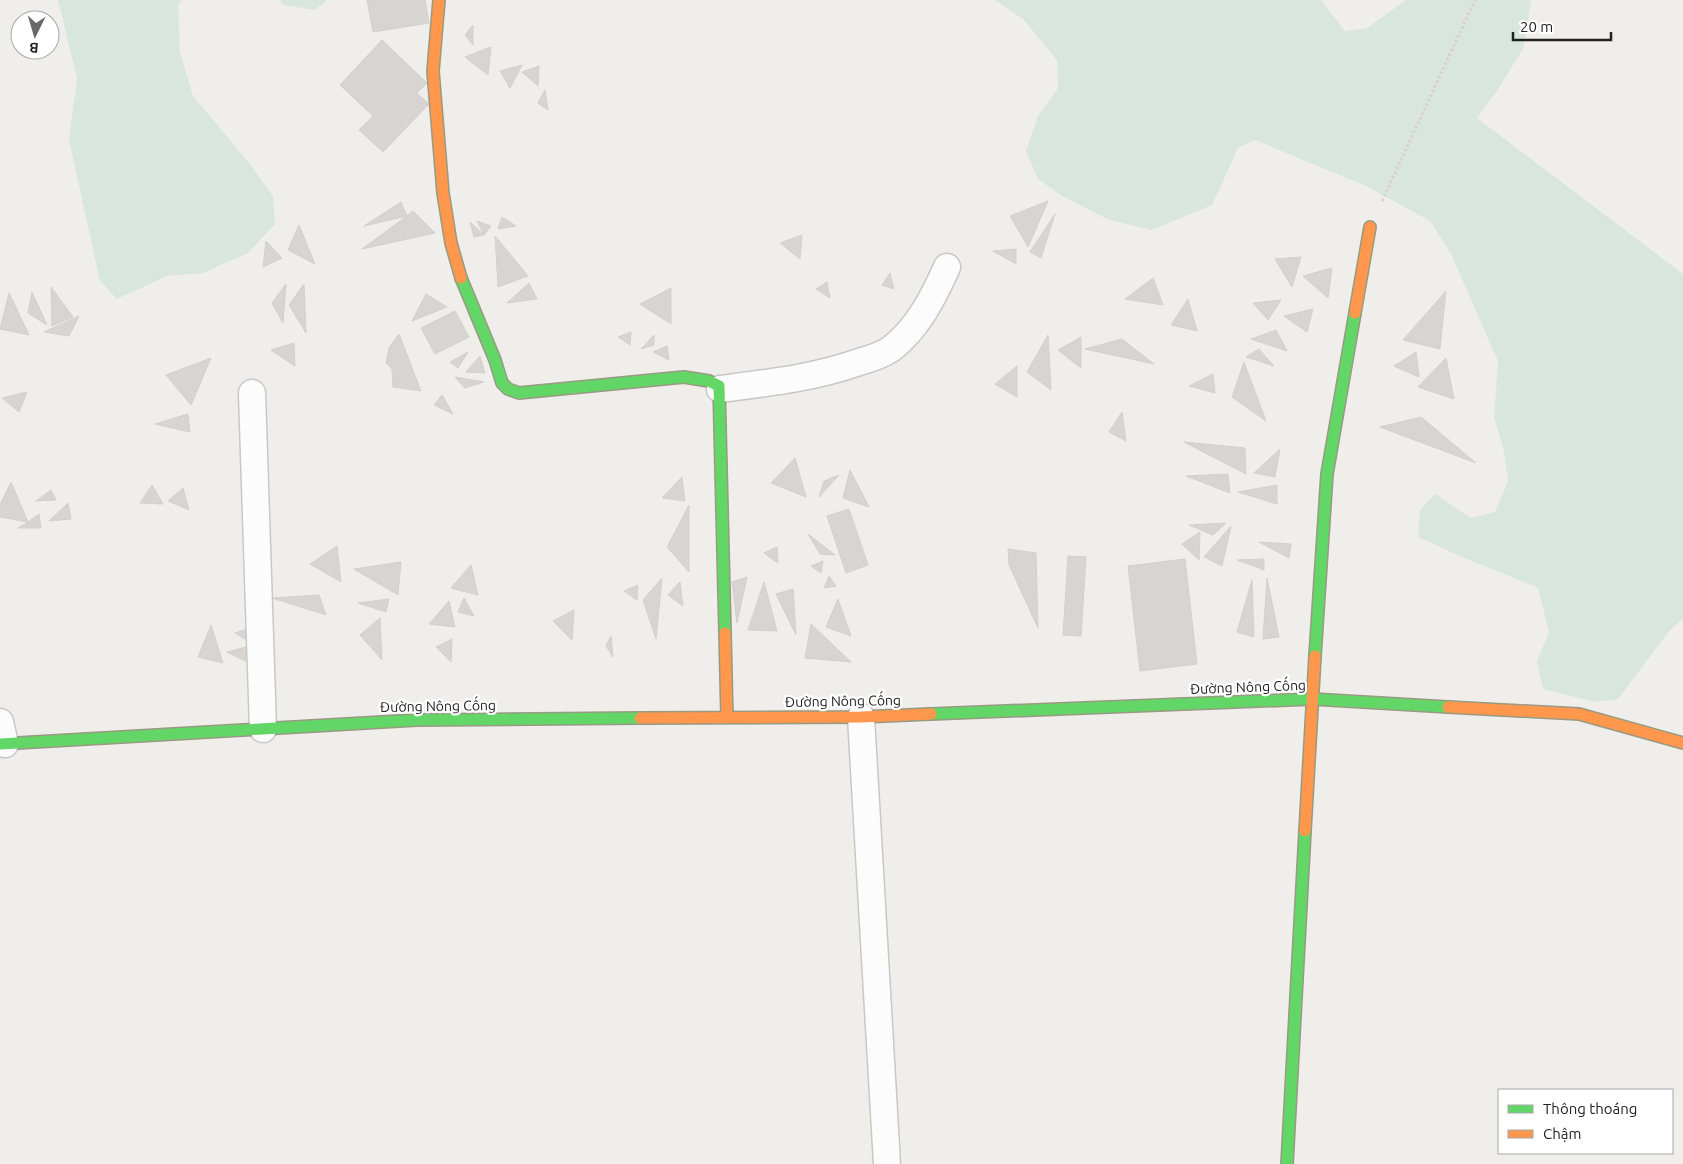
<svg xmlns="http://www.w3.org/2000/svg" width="1683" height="1164" font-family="Ubuntu,sans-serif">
	<rect width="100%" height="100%" fill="#f0eeeb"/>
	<path fill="#d9e6de" d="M58 0H182L178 5 180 52 193 96 249 163 273 196 275 224 248 253 203 273 167 276 117 299 100 281 69 140 77 78Z
		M280 0H327L315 10 283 5Z
		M995 0H1321L1345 31 1367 28 1406 0H1531L1523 49 1497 91 1477 118 1683 274V619L1670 630 1618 699 1595 702 1543 689 1537 661 1549 632 1538 588 1462 557 1418 537 1420 510 1435 494 1471 518 1495 512 1508 481 1503 447 1494 418 1498 361 1451 254 1430 221 1366 186 1255 140 1238 148 1212 205 1152 230 1109 220 1062 196 1038 179 1026 151 1038 116 1058 88 1057 60 1024 20Z"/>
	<path fill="#d7d4d2" stroke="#d3d0cc" d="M367 0H425L429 23 373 32Z
		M473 25V45L465 35Z
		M382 40 427 83 417 93 429 104 383 152 359 130 373 116 340 85Z
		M491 47 488 75 465 57Z
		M522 65 510 88 500 71Z
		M539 66 538 86 522 72Z
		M545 90 548 110 538 103Z
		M1048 201 1028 247 1010 216Z
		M401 202 407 216 364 226Z
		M413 211 435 233 362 249 407 216Z
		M1055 214 1041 258 1030 252Z
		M502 217 516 226 498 229Z
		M477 221 491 226 484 235Z
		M470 222 484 235 474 237Z
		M299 225 315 264 288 250Z
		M802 235 800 259 780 243Z
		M495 236 528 276 498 287Z
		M266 241 282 258 263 267Z
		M1016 249V264L993 251Z
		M1301 257 1292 287 1275 259Z
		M1332 268 1328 298 1303 276Z
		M890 273 894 289 882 285Z
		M1153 278 1163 305 1125 299Z
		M827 282 830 298 816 289Z
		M529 283 537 299 507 303Z
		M286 284 283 323 272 303Z
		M304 284 306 333 289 305Z
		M51 287 73 317 52 326Z
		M671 288V324L640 304Z
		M1446 291 1440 349 1403 340Z
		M32 292 47 325 28 313Z
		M9 293 29 335 0 329Z
		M426 294 447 307 412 321Z
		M1188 299 1197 331 1171 325Z
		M1281 300 1268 320 1253 303Z
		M1313 309 1307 332 1284 316Z
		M455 311 469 337 435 354 421 328Z
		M79 316 69 336 44 332Z
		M1276 330 1287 351 1251 339Z
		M631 332 630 345 618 337Z
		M399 334 421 391 393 387 392 369 386 363 389 348Z
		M654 335V345L641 349Z
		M1048 335 1051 390 1027 372Z
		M1081 337V368L1058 350Z
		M1122 339 1154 364 1085 349Z
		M294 343 295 366 271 350Z
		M667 346 669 360 653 352Z
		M1259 349 1274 366 1246 357Z
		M468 352 458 368 450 362Z
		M1416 352 1419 377 1394 366Z
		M480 356 485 373 466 372Z
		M211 358 191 405 166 375Z
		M1446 358 1454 399 1418 387Z
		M1244 362 1266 421 1232 397Z
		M1017 366V397L995 384Z
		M1213 374 1215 393 1189 386Z
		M455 377 484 382 465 388Z
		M27 392 19 412 2 398Z
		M442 395 453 414 434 405Z
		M1122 412 1126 441 1109 432Z
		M188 414 190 432 155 424Z
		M1421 417 1476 463 1380 427Z
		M1184 442 1245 448 1246 474Z
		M1280 449 1275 477 1254 473Z
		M795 458 806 497 771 483Z
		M850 470 869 507 843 498Z
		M1228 474 1230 493 1186 476Z
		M839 475 819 497 824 481Z
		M682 477 685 501 662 498Z
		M11 482 28 522 0 517V505Z
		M152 485 163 504 140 503Z
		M1277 485V504L1238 492Z
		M183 488 189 510 168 501Z
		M51 490 56 500 36 501Z
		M68 503 71 519 49 521Z
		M689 505V572L667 547Z
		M849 509 868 565 846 573 827 516Z
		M39 514 41 528H18L28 522Z
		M1226 523 1213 535 1189 525Z
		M1231 526 1222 566 1204 557Z
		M1200 532 1199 560 1182 544Z
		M808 534 835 555 820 554Z
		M1259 542 1291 544 1289 558Z
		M337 546 341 582 310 564Z
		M777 547 778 563 764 553Z
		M1008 549 1036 553 1038 628 1009 565Z
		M1068 556 1086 557 1081 636 1063 635Z
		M1185 559 1197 664 1140 671 1128 566Z
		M1264 559V570L1237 560Z
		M823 561 821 573 811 566Z
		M401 562 398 595 354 569Z
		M471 565 478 595 451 588Z
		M829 576 836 586 824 588Z
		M747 577 737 623 732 582Z
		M662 578 656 639 643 600Z
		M1267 578 1279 637 1263 639Z
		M1252 580 1254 637 1237 632Z
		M680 582 683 606 668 595Z
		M764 582 777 631 748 630Z
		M638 585 637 600 624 591Z
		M793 589 796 635 776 594Z
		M319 595 326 615 272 598Z
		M464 598 474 616 458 612Z
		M389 599 386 612 358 603Z
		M838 599 851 636 826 627Z
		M449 601 455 627 429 624Z
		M574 610 572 640 553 621Z
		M380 618 382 660 360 635Z
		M811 624 851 662 805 658Z
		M211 625 223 663 198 657Z
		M247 629 252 643 235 633Z
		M611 636 613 657 606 646Z
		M452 639 451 662 436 647Z
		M246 647 255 666 227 652Z"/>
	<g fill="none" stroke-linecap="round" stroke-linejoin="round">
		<g stroke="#c9c8c7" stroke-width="29">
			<path id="street" d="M720 389C767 383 814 378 859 362 870 359 882 355 891 349 918 328 933 298 947 267
				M252 393 263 729
				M861 717 887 1164
				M0 722 5 744"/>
		</g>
		<g stroke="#999a82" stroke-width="14">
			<path id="fast" d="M461 278 495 360 502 383 508 389 519 393 684 377 709 381 719 386 725 633
				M1315 656 1327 474 1355 313
				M931 714 1312 699 1448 707
				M0 744 417 720 640 718
				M1287 1164 1305 831"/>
		</g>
		<g stroke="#999a82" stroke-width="14">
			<path id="slow" d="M439 0 433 71 443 193 451 243 461 278
				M1355 313 1370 227
				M725 633 727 718
				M1448 707 1579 714 1683 743
				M640 718 861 717 931 714
				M1305 831 1315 656"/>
		</g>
		<path stroke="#dccecd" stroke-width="3" stroke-dasharray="2.5 2.5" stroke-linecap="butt" d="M1382 201 1475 0"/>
		<use href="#street" stroke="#fdfcfc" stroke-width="26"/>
		<use href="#fast" stroke="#63d668" stroke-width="11"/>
		<use href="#slow" stroke="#ff974d" stroke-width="11"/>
	</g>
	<g text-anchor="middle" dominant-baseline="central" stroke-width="4.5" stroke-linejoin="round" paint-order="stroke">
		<g font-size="14" fill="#222" stroke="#fff">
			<text transform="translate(1248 687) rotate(-2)">Đường Nông Cống</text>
			<text transform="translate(843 701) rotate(-1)">Đường Nông Cống</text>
			<text transform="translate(438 706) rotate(-1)">Đường Nông Cống</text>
		</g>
	</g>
	<rect x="1498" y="1089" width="175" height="65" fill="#ffffff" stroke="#a7a7a7"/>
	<rect x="1508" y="1105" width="25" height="8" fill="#63d668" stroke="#a7a7a7"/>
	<text x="1543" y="1114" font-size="15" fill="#222222">Thông thoáng</text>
	<rect x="1508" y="1130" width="25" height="8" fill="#ff974d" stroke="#a7a7a7"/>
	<text x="1543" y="1139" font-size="15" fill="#222222">Chậm</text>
	<g transform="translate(35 35) rotate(185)"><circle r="24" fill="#ffffff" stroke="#a7a7a7"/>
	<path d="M0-4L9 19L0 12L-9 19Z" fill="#6a6968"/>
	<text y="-8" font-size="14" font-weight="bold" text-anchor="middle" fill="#222222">B</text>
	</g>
	<path d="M1513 32v8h98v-8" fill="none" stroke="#222222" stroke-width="2.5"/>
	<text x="1520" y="32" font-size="15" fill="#222222" stroke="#ffffff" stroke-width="4" paint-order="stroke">20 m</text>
</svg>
